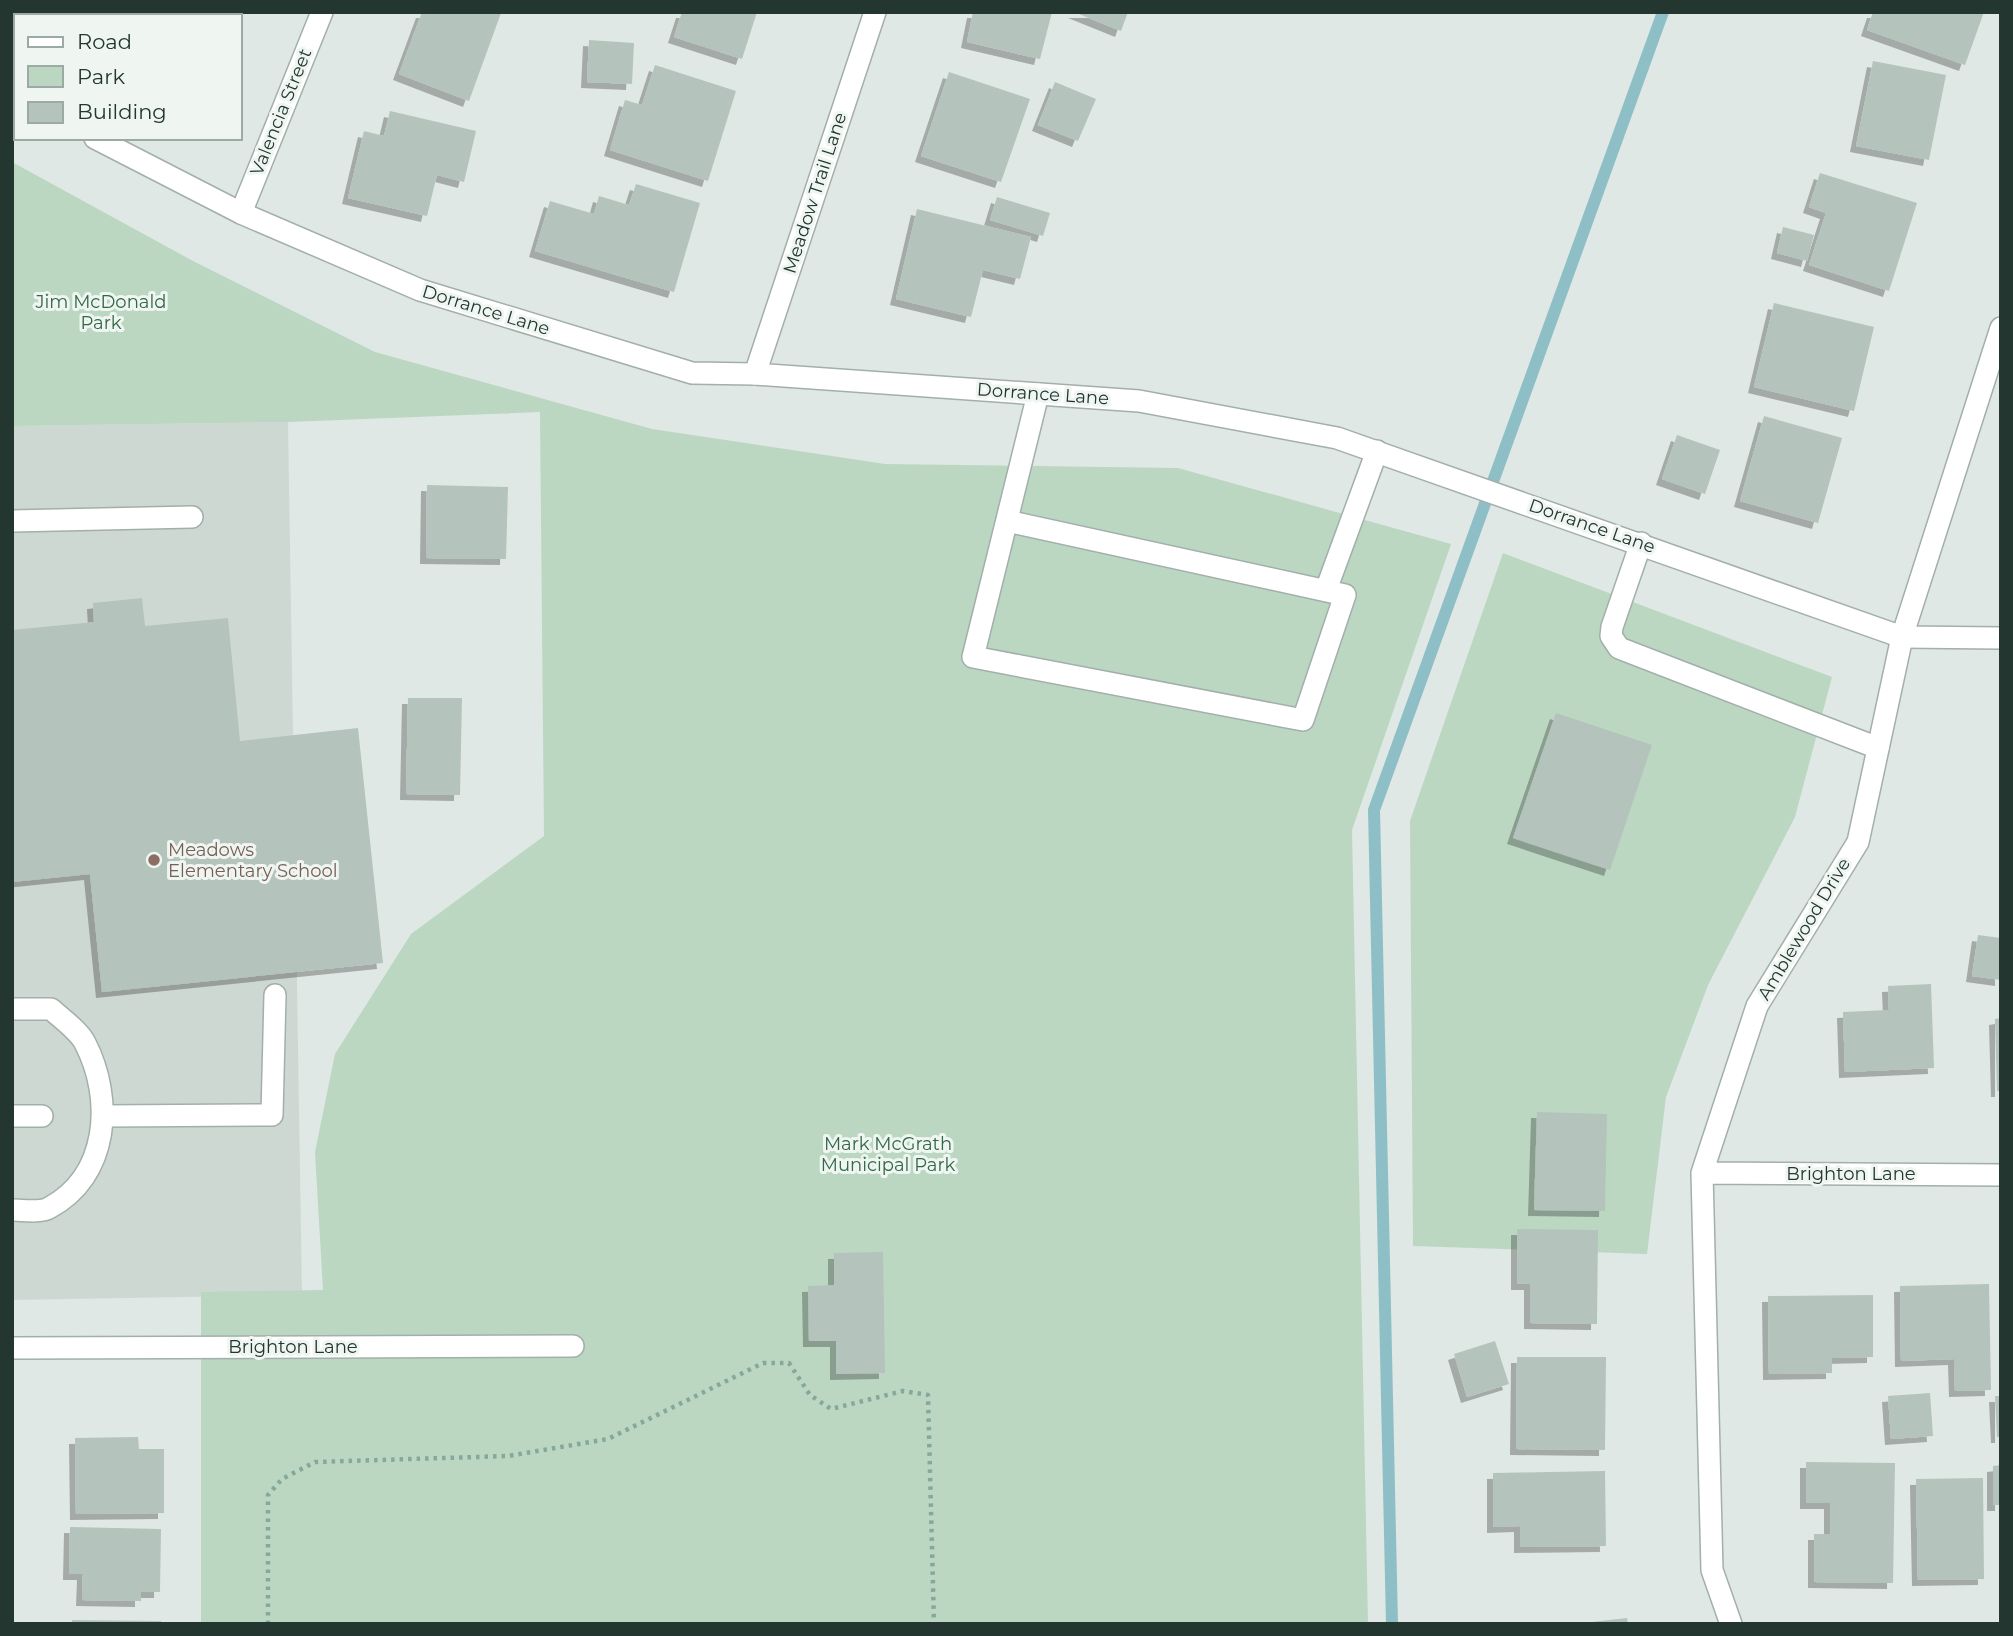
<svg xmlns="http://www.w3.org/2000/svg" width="2013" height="1636" font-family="Montserrat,sans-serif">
	<defs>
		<filter id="shadow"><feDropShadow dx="-6" dy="6" stdDeviation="0" flood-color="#0004"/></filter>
	</defs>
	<rect width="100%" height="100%" fill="#dfe8e4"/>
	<path fill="#ced8d3" d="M288 422 302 1295 12 1300V426Z"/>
	<path fill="#bbd7c2" d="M12 162 193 261 375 352 652 429 885 464 1178 468 1451 544 1352 830 1368 1624H201V1292L323 1290 315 1152 335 1054 411 934 544 836 540 412 288 422 12 426Z
		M1503 553 1832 677 1795 817 1708 985 1666 1097 1647 1254 1413 1246 1410 821Z"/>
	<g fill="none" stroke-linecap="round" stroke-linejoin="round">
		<path stroke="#8ebfc7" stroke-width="12" d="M1392 1624 1374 810 1663 12"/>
	</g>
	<path fill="#b5c3bd" filter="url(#shadow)" d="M133 12H220L229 15 132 16Z
		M422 12 501 13 469 101 399 74Z
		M682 12H757L742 59 674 37Z
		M973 12H1052L1040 59 967 42Z
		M1074 12H1128L1121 31Z
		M1873 12H1984L1965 65 1867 30Z
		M589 40 634 43 632 84 587 82Z
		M1873 61 1946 75 1929 160 1856 146Z
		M655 65 736 91 708 181 610 150 625 100 642 105Z
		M949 72 1030 99 1001 182 921 156Z
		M1055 82 1096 99 1078 141 1038 125Z
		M390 111 476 131 464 182 437 175 427 216 348 198 364 131 384 136Z
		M1820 173 1917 203 1889 291 1809 265 1826 213 1809 207Z
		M636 184 700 203 674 292 535 251 550 201 594 214 599 196 629 205Z
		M997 197 1050 213 1043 236 990 220Z
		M917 209 1031 237 1020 279 983 270 971 317 896 299Z
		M1783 227 1814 235 1807 261 1777 253Z
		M1774 303 1874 327 1854 411 1754 387Z
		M1764 416 1842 438 1818 523 1740 501Z
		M1677 435 1720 450 1705 494 1662 479Z
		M427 485 508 487 506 559 426 558Z
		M142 598 145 626 228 618 240 741 358 728 383 963 102 992 90 874 12 882V630L94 622 93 603Z
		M408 698H462L460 795 406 794Z
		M1556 713 1652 745 1610 870 1513 838Z
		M1978 935 2001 938V980L1972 976Z
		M1931 984 1934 1068 1845 1072 1843 1012 1889 1010 1888 986Z
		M2001 1018V1091H1997L1995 1019Z
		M1537 1112 1607 1114 1605 1211 1534 1210Z
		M1517 1229 1598 1230 1597 1324 1530 1323V1284H1517Z
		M883 1252 885 1373 836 1374V1341H809L808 1286 834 1285V1253Z
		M1989 1284 1991 1390 1955 1391 1954 1359 1901 1361 1900 1286Z
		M1873 1295V1357L1832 1358V1373L1769 1374 1768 1296Z
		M1495 1341 1509 1384 1467 1397 1454 1354Z
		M1517 1357H1606L1605 1450 1516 1449Z
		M1930 1393 1933 1436 1891 1439 1888 1396Z
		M1995 1396H2001V1437H1997Z
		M138 1437 139 1449H164V1513L76 1514 75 1438Z
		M1806 1462 1895 1463 1893 1583 1814 1582V1534H1830V1503H1806Z
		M2001 1465V1505H1993V1466Z
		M1605 1471 1606 1546 1520 1547V1526L1493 1527V1473Z
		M1983 1478 1984 1579 1918 1580 1916 1479Z
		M70 1527 161 1529 160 1592H141V1601L82 1600 83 1574H69Z
		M1627 1618 1628 1624H1592V1622Z
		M72 1620 161 1621V1624H72Z"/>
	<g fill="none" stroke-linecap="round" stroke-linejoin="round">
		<g stroke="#a3afaa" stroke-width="24">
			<path id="service" d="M12 521 192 517
				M1007 521 1345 595 1303 720 973 657 1038 394
				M1641 543 1612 627 1611 636 1619 648 1878 748
				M1326 590 1377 451
				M12 1009H51C62 1019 79 1031 85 1043 114 1099 109 1176 49 1208 40 1213 23 1210 12 1210
				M12 1116H42
				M104 1116 272 1115 275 995"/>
		</g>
		<g stroke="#a3afaa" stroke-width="24">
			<path id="minor" d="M241 213 322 12
				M755 374 875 12
				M1702 1173 2001 1175
				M12 1348 573 1346
				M1731 1624 1712 1570 1702 1173 1757 1006 1858 842 1902 637 2001 328"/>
		</g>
		<g stroke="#a3afaa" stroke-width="24">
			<path id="tertiary" d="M12 96 16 98
				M95 138 241 213 420 290 692 373 755 374 1139 401 1337 438 1902 637 2001 638"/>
		</g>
		<path stroke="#84a89c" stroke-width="4.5" stroke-dasharray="3.5 5" stroke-linecap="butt" d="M268 1624V1495L282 1479 315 1462 508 1456 608 1439 763 1363H789L810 1395 831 1409 903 1391 928 1395 934 1624"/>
		<use href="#service" stroke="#fff" stroke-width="21"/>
		<use href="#minor" stroke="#fff" stroke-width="21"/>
		<use href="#tertiary" stroke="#fff" stroke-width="21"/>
	</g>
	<circle fill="#8d6e63" stroke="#eff6f2" stroke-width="2.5" cx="154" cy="860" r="7"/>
	<g text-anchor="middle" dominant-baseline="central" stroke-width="6" stroke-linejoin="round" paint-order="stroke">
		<g font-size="18" fill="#233630" stroke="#eff6f2">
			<text transform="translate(281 112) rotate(-68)">Valencia Street</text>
			<text transform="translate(815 193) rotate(-72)">Meadow Trail Lane</text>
			<text transform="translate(486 310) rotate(17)">Dorrance Lane</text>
			<text transform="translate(1043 394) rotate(4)">Dorrance Lane</text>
			<text transform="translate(1592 526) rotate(19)">Dorrance Lane</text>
			<text transform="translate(1804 929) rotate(-59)">Amblewood Drive</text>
			<text x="1851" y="1174">Brighton Lane</text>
			<text x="293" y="1347">Brighton Lane</text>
		</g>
		<g font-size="18" fill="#326846" stroke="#eff6f2">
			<text x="101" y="302">Jim McDonald<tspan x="101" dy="21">Park</tspan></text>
			<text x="888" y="1144">Mark McGrath<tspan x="888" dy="21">Municipal Park</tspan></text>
		</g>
		<g font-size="18" fill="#785e54" stroke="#eff6f2" text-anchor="start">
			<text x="168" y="850">Meadows<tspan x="168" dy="21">Elementary School</tspan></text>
		</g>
	</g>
	<rect width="2013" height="1636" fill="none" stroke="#233630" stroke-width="28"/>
	<rect x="14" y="14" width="228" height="126" fill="#eff6f2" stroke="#9da9a4" stroke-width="2"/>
	<rect x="28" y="37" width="35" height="10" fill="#ffffff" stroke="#9da9a4" stroke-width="2"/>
	<text x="77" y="49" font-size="21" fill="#233630">Road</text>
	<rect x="28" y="66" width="35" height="21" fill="#bbd7c2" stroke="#9da9a4" stroke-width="2"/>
	<text x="77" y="84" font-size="21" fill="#233630">Park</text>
	<rect x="28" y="102" width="35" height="21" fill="#b5c3bd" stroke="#9da9a4" stroke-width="2"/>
	<text x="77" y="119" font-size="21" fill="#233630">Building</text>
</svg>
